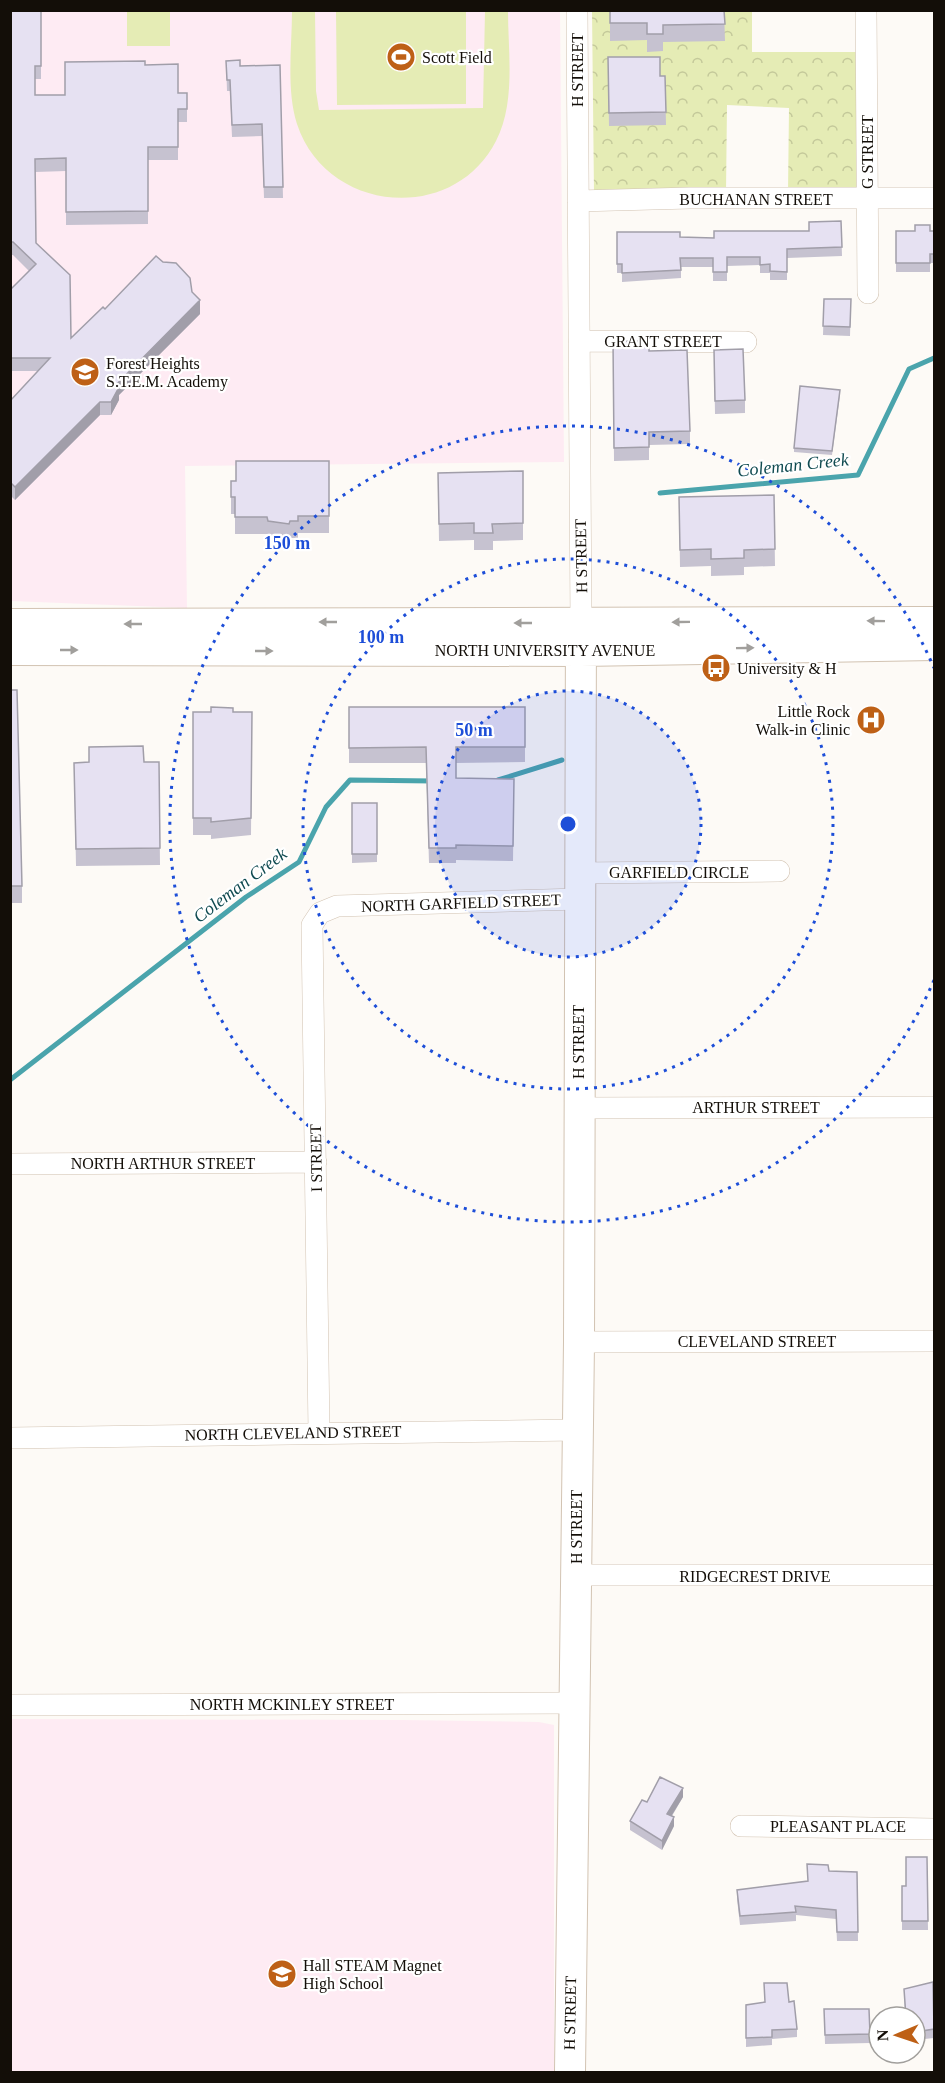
<svg xmlns="http://www.w3.org/2000/svg" width="945" height="2083" font-family="Georgia,serif">
	<defs>
		<pattern id="park-crowns" width="20" height="18" patternUnits="userSpaceOnUse" patternTransform="scale(1.5)"><rect width="20" height="18" fill="#e5ecb5"/><path d="M2 6a3 3 0 1 1 6 0M12 15a3 3 0 1 1 6 0" fill="none" stroke="#c4c99a"/></pattern>
	</defs>
	<rect width="100%" height="100%" fill="#fdfaf6"/>
	<path fill="#feebf3" d="M11 11H560L564 462 185 466 187 608 11 601Z
		M11 1719 402 1720 539 1722 554 1725V2072H11Z"/>
	<path fill="#e5ecb5" d="M127 11H170V46H127Z
		M292 11H315L316 91 319 110 483 108 485 11H508C508 52 516 102 496 141 453 225 326 213 297 124 286 89 292 47 292 11Z
		M336 11H466V104L337 105Z"/>
	<path fill="url(#park-crowns)" d="M592 11H752V52H858L860 193 788 192 789 108 727 105 726 192 594 193Z"/>
	<g fill="none" stroke-linecap="round" stroke-linejoin="round">
		<path stroke="#4aa4ac" stroke-width="5" d="M660 493 858 475 909 369 934 358
			M498 780 562 760
			M10 1080 246 897 299 862 326 807 350 780 433 781"/>
		<g stroke="#d2c3b2" stroke-width="22">
			<path id="street" d="M577 10 581 623
				M866 10 868 293
				M578 201 690 198H934
				M579 341 746 342
				M578 873 779 871
				M578 1108 934 1107
				M10 1164 316 1162
				M579 1342 934 1341
				M319 1432 312 925 320 913 337 906 579 899
				M10 1438 576 1430
				M576 1575H934
				M10 1705 573 1703
				M741 1826 934 1829"/>
		</g>
		<g stroke="#d2c3b2" stroke-width="32">
			<path id="secondary" d="M10 624 934 622
				M10 650 581 651 934 645
				M570 2072 579 1342 581 623"/>
		</g>
		<use href="#street" stroke="#fff" stroke-width="21"/>
		<use href="#secondary" stroke="#fff" stroke-width="30"/>
	</g>
	<path fill="#c6c2d0" d="M10 10H41V79H35V95H65L145 65 178 93H187V122H178V160H148V224L66 225V171L35 172 36 243 71 338 105 309 192 292 200 314 119 395V400L111 415H100L15 500 10 495V401L38 371H10V290L29 271 13 255H10Z
		M610 10H724L725 41 663 42V51L647 52V40L610 41Z
		M608 57 660 76H665L666 125 609 126Z
		M226 61 240 66 280 65 283 198H264L262 136 232 137 230 91H227Z
		M841 221 842 256 787 258V280H770V273H760V265L727 266V281H713V267H681V278L622 282V273H617V232L680 237 714 238 809 231Z
		M896 231H934V263H930V272H896Z
		M824 299H851L850 336 823 335Z
		M613 341 649 351 690 431V444L649 445V460L614 461Z
		M714 350 745 400V413L715 414Z
		M840 395 832 455 794 452V448Z
		M329 461V533H298V538H290L289 541 268 539 267 534H235V514H231V481H236Z
		M523 471V540L493 541V550H474V540L439 541 438 473Z
		M774 495 775 566 744 567V575L711 576V566L680 567 679 497Z
		M10 690 22 886V903H10Z
		M349 707H525V762L456 763V778L514 779 513 861 456 860V863H429L426 763H349Z
		M193 712H252L251 835 211 839V835H193Z
		M159 762 160 865 76 866 74 763Z
		M352 803H377V862L352 863Z
		M683 1797 672 1816 674 1826 662 1850 630 1830V1821L647 1802Z
		M927 1857 928 1930H902V1886H906Z
		M829 1871 857 1872 858 1941H837L836 1919 796 1915V1921L740 1925 737 1899V1890L807 1881Z
		M904 1989 934 2009V2038L915 2040V2017H905Z
		M789 2002 797 2029V2037L772 2039V2045L746 2047V2005Z
		M824 2009 870 2034V2043L825 2044Z"/>
	<path fill="#a19ea9" d="M200 300V314L119 395V400L111 415V402L116 385Z
		M100 402V415L15 500V487Z
		M683 1788V1797L667 1823V1814Z
		M674 1817V1826L662 1850V1841Z"/>
	<path fill="#e6e1f2" stroke="#a19ea9" stroke-width="1.5" d="M10 10H41V66H35V95H65V62L145 61V65L178 64V93H187V109H178V147H148V211L66 212V158L35 159 36 243 70 275 71 338 103 307 105 309 156 256 163 262 176 263 190 278 192 292 200 300 116 385 119 387 111 402H100L15 487 10 482V401L50 358H10V290L36 264 13 242H10Z
		M610 10H724L725 24 663 25V34H647V23H610Z
		M608 57H660V76H665L666 112 609 113Z
		M240 60V66L280 65 283 187H264L262 124 232 125 230 80H227L226 61Z
		M841 221 842 247 787 249V272L770 271V264L760 265V257H727V272H713V258H680L681 270 622 273V264H617V232H680V237L714 238V231H809V222Z
		M915 225H930V231H934V254H930V263H896V231H915Z
		M824 299H851L850 327 823 326Z
		M613 341H649V351L687 350 690 431 649 432V447L614 448Z
		M743 349 745 400 715 401 714 350Z
		M800 386 840 390 832 451 794 448Z
		M236 461H329V516H298V521H290L289 524 268 521 267 517H235V497H231V481H236Z
		M523 471V523L492 524 493 533H474V523L439 524 438 473Z
		M774 495 775 549 744 550V558L711 559V549L680 550 679 497Z
		M10 690H17L22 886H10Z
		M211 707 233 708V712H252L251 818 211 822V818H193V712H211Z
		M349 707H525V747H456V778L514 779 513 846 456 845V848H429L426 747 349 748Z
		M143 746 144 762H159L160 848 76 849 74 763 89 762V747Z
		M352 803H377V854H352Z
		M660 1777 683 1788 667 1814 674 1817 662 1841 630 1821 642 1800 647 1802Z
		M906 1857H927L928 1921H902V1886H906Z
		M807 1864 828 1865 829 1871 857 1872 858 1932H837L836 1910 795 1906 796 1912 740 1916 737 1890 808 1881Z
		M933 1982 934 2029 915 2032V2017H906L904 1989Z
		M764 1983H787L789 2002 794 2001 797 2029 772 2030V2037L746 2038V2005L765 2002Z
		M824 2009H869L870 2034 825 2035Z"/>
	<defs><path id="oneway-solid" d="M-6-.8H1V-3.2L6.5 0L1 3.2V.8H-6Z" transform="scale(1.5)"/></defs>
	<g fill="#a19f9c">
		<use href="#oneway-solid" transform="translate(876 621) rotate(-179)"/>
		<use href="#oneway-solid" transform="translate(328 622) rotate(-180)"/>
		<use href="#oneway-solid" transform="translate(681 622) rotate(179)"/>
		<use href="#oneway-solid" transform="translate(523 623) rotate(-180)"/>
		<use href="#oneway-solid" transform="translate(133 624) rotate(180)"/>
		<use href="#oneway-solid" transform="translate(745 648) rotate(-1)"/>
		<use href="#oneway-solid" transform="translate(69 650)"/>
		<use href="#oneway-solid" transform="translate(264 651)"/>
	</g>
	<circle cx="568" cy="824" r="133" fill="#1d4ed8" fill-opacity=".12"/>
	<g fill="none" stroke="#1d4ed8" stroke-width="3" stroke-dasharray="3 6">
		<circle cx="568" cy="824" r="133"/>
		<circle cx="568" cy="824" r="265"/>
		<path d="M934 980A398 398 0 1 1 934 668"/>
	</g>
	<defs>
		<g id="stadium-disc" transform="scale(1.5)"><circle r="9.5" fill="#be6016" stroke="#fff"/><path d="M0-5a6.5 5 0 1 0 0 10a6.5 5 0 1 0 0-10ZM-3.5-1.8h7v3.6h-7Z" fill="#fff"/></g>
		<g id="school-disc" transform="scale(1.5)"><circle r="9.5" fill="#be6016" stroke="#fff"/><path d="M0-5L7-2L0 1L-7-2ZM-4 1L0 2.5L4 1V4Q0 6-4 4Z" fill="#fff"/></g>
		<g id="bus-disc" transform="scale(1.5)"><circle r="9.5" fill="#be6016" stroke="#fff"/><path d="M-5-6H5V4H4V6H2V4H-2V6H-4V4H-5ZM-3.5-4V0h7V-4ZM-3.5 1.2v1.5H-2V1.2ZM2 1.2v1.5H3.5V1.2Z" fill="#fff"/></g>
		<g id="hospital-disc" transform="scale(1.5)"><circle r="9.5" fill="#be6016" stroke="#fff"/><path d="M-5-5h3v3.5h4V-5h3V5h-3V1.5h-4V5h-3Z" fill="#fff"/></g>
	</defs>
	<g fill-rule="evenodd">
		<use href="#stadium-disc" x="401" y="57"/>
		<use href="#school-disc" x="85" y="372"/>
		<use href="#bus-disc" x="716" y="668"/>
		<use href="#hospital-disc" x="871" y="720"/>
		<use href="#school-disc" x="282" y="1974"/>
	</g>
	<g text-anchor="middle" dominant-baseline="central" stroke-width="4.5" stroke-linejoin="round" paint-order="stroke">
		<g font-size="16" fill="#130e08" stroke="#fff" text-anchor="start">
			<text x="422" y="57">Scott Field</text>
			<text x="106" y="363">Forest Heights<tspan x="106" dy="18">S.T.E.M. Academy</tspan></text>
			<text x="737" y="668">University &amp; H</text>
			<text x="850" y="711" text-anchor="end">Little Rock<tspan x="850" dy="18">Walk-in Clinic</tspan></text>
			<text x="303" y="1965">Hall STEAM Magnet<tspan x="303" dy="18">High School</tspan></text>
		</g>
		<g font-size="16" fill="#130e08" stroke="#fff">
			<text transform="translate(577 70) rotate(-90)">H STREET</text>
			<text transform="translate(867 152) rotate(-90)">G STREET</text>
			<text x="756" y="199">BUCHANAN STREET</text>
			<text x="663" y="341">GRANT STREET</text>
			<text transform="translate(581 556) rotate(-91)">H STREET</text>
			<text x="545" y="650">NORTH UNIVERSITY AVENUE</text>
			<text x="679" y="872">GARFIELD CIRCLE</text>
			<text transform="translate(461 903) rotate(-2)">NORTH GARFIELD STREET</text>
			<text transform="translate(578 1042) rotate(-90)">H STREET</text>
			<text x="756" y="1107">ARTHUR STREET</text>
			<text transform="translate(316 1158) rotate(-91)">I STREET</text>
			<text x="163" y="1163">NORTH ARTHUR STREET</text>
			<text x="757" y="1341">CLEVELAND STREET</text>
			<text transform="translate(293 1433) rotate(-1)">NORTH CLEVELAND STREET</text>
			<text transform="translate(576 1527) rotate(-90)">H STREET</text>
			<text x="755" y="1576">RIDGECREST DRIVE</text>
			<text x="292" y="1704">NORTH MCKINLEY STREET</text>
			<text x="838" y="1826">PLEASANT PLACE</text>
			<text transform="translate(570 2013) rotate(-89)">H STREET</text>
		</g>
		<g font-size="18" font-style="italic" fill="#104b51" stroke="#fff">
			<text transform="translate(793 465) rotate(-6)">Coleman Creek</text>
			<text transform="translate(240 885) rotate(-37)">Coleman Creek</text>
		</g>
	</g>
	<circle cx="568" cy="824" r="9" fill="#1d4ed8" stroke="#fff" stroke-width="3"/>
	<g font-size="18" text-anchor="middle" font-weight="bold" fill="#1d4ed8" stroke="#fff" stroke-width="4.5" stroke-linejoin="round" paint-order="stroke">
		<text x="287" y="549">150 m</text>
		<text x="381" y="643">100 m</text>
		<text x="474" y="736">50 m</text>
	</g>
	<rect width="945" height="2083" fill="none" stroke="#130e08" stroke-width="24"/>
	<g transform="translate(897 2035) rotate(268)"><circle r="28" fill="#ffffff" stroke="#a19f9c" stroke-width="1.5"/>
	<path d="M0-4.5L10 22L0 15L-10 22Z" fill="#be6016"/>
	<text y="-9" font-size="16" font-weight="bold" text-anchor="middle" fill="#130e08">N</text>
	</g>
</svg>
